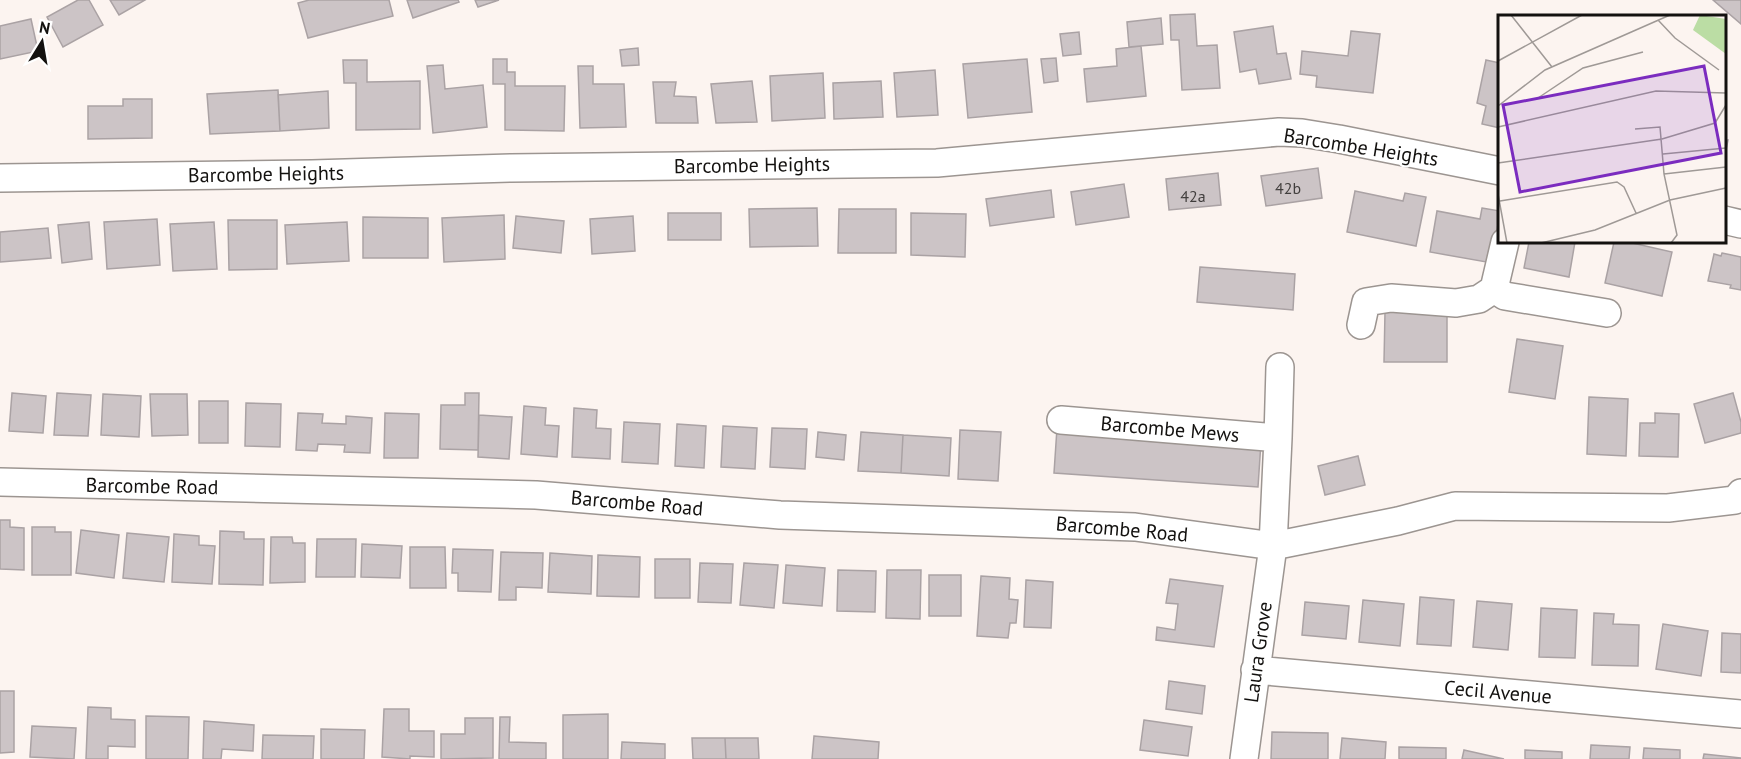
<svg xmlns="http://www.w3.org/2000/svg" width="1741" height="759" font-family="'PT Sans',sans-serif">
	<rect width="100%" height="100%" fill="#fcf4f0"/>
	<path fill="#ccc4c6" stroke="#aaa2a4" stroke-width="1.5" d="M78 0H89L103 25 63 47 47 17Z
		M110 0H145L119 15Z
		M309 0H389L393 16 308 38 298 3Z
		M407 0H458L459 2 413 18Z
		M475 0H499L478 7Z
		M1713 0H1741V24Z
		M1195 14 1197 46 1217 45 1220 88 1182 90 1179 40H1171L1170 15Z
		M1161 18 1163 44 1129 47 1127 22Z
		M31 19 38 51 0 59V26Z
		M1273 26 1277 54 1286 53 1291 79 1259 84 1256 69 1240 72 1234 32Z
		M1351 31 1380 34 1373 93 1316 87 1317 76 1300 74 1302 51 1348 56Z
		M1079 32 1081 54 1063 56 1060 34Z
		M1141 46 1146 96 1087 102 1084 69 1117 66 1116 49Z
		M638 48 639 65 622 66 620 50Z
		M1056 58 1058 81 1044 83 1041 59Z
		M493 59H507V72H515V86H565L564 131 505 130V84H493Z
		M1027 59 1032 112 968 118 963 64Z
		M343 60H367V82L420 81V129L356 130V83H344Z
		M1486 60 1500 63V128L1482 124 1486 106 1477 103Z
		M443 65 445 89 483 85 487 127 433 133 427 66Z
		M578 66H593V84H624L626 127 580 128Z
		M935 70 938 115 897 117 894 73Z
		M823 73 825 118 772 121 770 76Z
		M752 81 757 122 716 123 711 84Z
		M881 81 883 117 834 119 833 83Z
		M653 82H676L674 96 696 97 698 123H656Z
		M278 90 280 131 210 134 207 94Z
		M328 91 329 128 280 131 278 95Z
		M123 99H152V138L88 139V106H123Z
		M1724 140H1728L1724 160Z
		M1318 168 1322 198 1266 206 1261 176Z
		M1218 173 1221 205 1169 210 1166 179Z
		M1124 184 1129 217 1076 225 1071 192Z
		M1051 190 1054 217 990 226 986 199Z
		M1355 191 1403 201 1405 193 1426 197 1416 246 1347 232Z
		M817 208 818 246 750 247 749 209Z
		M1482 208 1500 211 1492 263 1430 252 1437 211 1480 219Z
		M839 209H896V253H838Z
		M668 213H721V240H668Z
		M911 213 966 214 965 257 911 255Z
		M504 215 505 259 444 262 442 218Z
		M516 216 564 221 561 253 513 248Z
		M633 216 635 251 592 254 590 219Z
		M363 217 428 218V258H363Z
		M157 219 160 265 107 269 104 222Z
		M228 220H277V269L229 270Z
		M89 222 92 259 62 263 58 225Z
		M214 222 217 269 173 271 170 224Z
		M347 222 349 261 287 264 285 225Z
		M48 228 51 258 0 262V232Z
		M1529 242H1575L1569 277 1524 268Z
		M1614 242H1628L1672 252 1662 296 1605 283Z
		M1722 253 1741 257V290L1730 288 1731 285 1708 281 1714 254 1721 256Z
		M1200 267 1295 274 1293 310 1197 302Z
		M1385 312H1447V362H1384Z
		M1517 339 1563 346 1555 399 1509 392Z
		M12 393 46 396 43 433 9 431Z
		M57 393 91 395 88 436 54 435Z
		M465 393H479L478 450 440 449 441 405H465Z
		M1733 393 1741 422V433L1705 443 1694 404Z
		M103 394 141 396 139 437 101 435Z
		M150 394H187L188 435 152 436Z
		M1589 397 1628 399 1626 456 1587 454Z
		M199 401H228V443H199Z
		M246 403 281 404 280 447 245 446Z
		M524 406 546 408 545 425 559 426 557 457 521 454Z
		M574 408 597 410 596 428 611 429 610 459 572 457Z
		M298 413 323 414 322 423 346 424V416L372 418 370 453 344 452 345 445 318 444 317 451 296 450Z
		M385 413 419 414 418 458H384Z
		M1655 413 1679 414 1678 457 1639 456 1640 423H1655Z
		M479 415 512 417 509 459 478 457Z
		M624 422 660 424 658 464 622 462Z
		M677 424 706 426 704 468 675 466Z
		M723 426 757 428 755 469 721 467Z
		M772 428 807 429 805 469 770 467Z
		M1057 428 1261 442 1258 487 1054 473Z
		M960 430 1001 432 998 481 958 479Z
		M818 432 846 435 844 460 816 457Z
		M861 432 903 435 901 473 858 471Z
		M903 435 951 438 949 476 901 473Z
		M1358 456 1365 485 1325 495 1318 466Z
		M0 520H10V527L24 528V570L0 569Z
		M32 527H55V532H71V575H32Z
		M81 530 119 535 114 578 76 573Z
		M220 531 244 532V539H264L263 585 219 584Z
		M127 533 169 537 164 582 123 578Z
		M174 534 199 536V545L215 546 212 584 172 582Z
		M271 537H292L293 543H305V582L270 583Z
		M317 539H356L355 577H316Z
		M362 544 402 546 400 578 361 577Z
		M410 547H445L446 588H410Z
		M453 549 493 550 491 592 458 591V573H452Z
		M501 552 543 553 542 588 516 587V600H499Z
		M550 553 592 556 591 594 548 592Z
		M598 555 640 557 639 597 597 596Z
		M655 559H690V598H655Z
		M700 563 733 564 731 603 698 602Z
		M744 563 778 565 774 608 740 605Z
		M786 565 825 568 822 606 783 603Z
		M838 570 876 571 875 612 837 611Z
		M887 570H921L920 619 886 618Z
		M929 575H961V616H929Z
		M981 576 1010 578 1009 599 1018 600 1016 623H1010L1008 638 977 636Z
		M1170 579 1223 586 1214 647 1156 640 1157 627 1175 630 1178 604 1166 603Z
		M1026 580 1053 582 1051 628 1024 627Z
		M1420 597 1454 600 1451 646 1417 644Z
		M1363 600 1404 604 1400 646 1359 642Z
		M1477 601 1512 604 1508 650 1473 647Z
		M1305 602 1349 606 1346 639 1302 635Z
		M1541 608 1577 610 1575 658 1539 657Z
		M1594 613 1614 614 1613 624 1639 625 1638 666 1592 665Z
		M1663 624 1708 631 1701 676 1656 669Z
		M1722 633 1741 634V673L1721 672Z
		M1169 681 1205 686 1202 714 1166 709Z
		M0 691H14V752L0 753Z
		M88 707 111 708V719L135 720V747L108 746V759H86Z
		M384 709H409V731H434V757L410 756V759L382 757Z
		M608 714V759H563V715Z
		M146 716 189 717 188 759H146Z
		M500 717H510L509 742 546 743V759H499Z
		M465 718H493V758L441 759V734H465Z
		M1144 720 1192 727 1188 756 1140 750Z
		M204 721 254 725 253 751 222 749 221 759H203Z
		M32 726 76 728 74 759 30 757Z
		M321 729 365 730 364 759H321Z
		M1272 732 1328 733V759H1271Z
		M263 735 314 736 313 759H262Z
		M814 736 879 742 878 759H812Z
		M692 738H725L726 759H693Z
		M725 738H758L759 759H726Z
		M1342 738 1386 742 1385 759H1340Z
		M622 742 665 744V759H621Z
		M1591 745 1630 747 1629 759H1590Z
		M1399 747 1446 748V759H1399Z
		M1644 748 1680 750V759H1643Z
		M1464 750 1504 759H1462Z
		M1525 750 1562 752V759H1525Z
		M1704 754 1741 758V759H1703Z"/>
	<g fill="none" stroke-linecap="round" stroke-linejoin="round">
		<g stroke="#9c9591" stroke-width="30">
			<path id="minor" d="M0 178 312 174 511 168 937 163 1279 132 1302 133 1339 139 1500 171
				M1724 220 1741 224
				M1494 289 1505 296 1607 313
				M1361 325 1366 302 1391 298 1456 303 1479 299 1494 289 1505 242
				M1061 420 1278 438 1273 546 1244 759
				M1278 438 1280 367
				M0 482 536 495 780 515 1135 527 1273 546 1398 521 1455 506 1668 508 1735 500 1741 493
				M1255 670 1741 714"/>
		</g>
		<use href="#minor" stroke="#fff" stroke-width="27"/>
	</g>
	<g text-anchor="middle" dominant-baseline="central" stroke-width="4.5" stroke-linejoin="round" paint-order="stroke">
		<g font-size="16" fill="#413e3d">
			<text x="1288" y="188">42b</text>
			<text x="1193" y="196">42a</text>
		</g>
		<g font-size="20" fill="#13110f" stroke="#fff">
			<text transform="translate(1361 147) rotate(9)">Barcombe Heights</text>
			<text transform="translate(752 165) rotate(-1)">Barcombe Heights</text>
			<text transform="translate(266 174) rotate(-1)">Barcombe Heights</text>
			<text transform="translate(1170 429) rotate(5)">Barcombe Mews</text>
			<text transform="translate(152 486) rotate(1)">Barcombe Road</text>
			<text transform="translate(637 503) rotate(5)">Barcombe Road</text>
			<text transform="translate(1122 529) rotate(5)">Barcombe Road</text>
			<text transform="translate(1258 652) rotate(-82)">Laura Grove</text>
			<text transform="translate(1498 692) rotate(5)">Cecil Avenue</text>
		</g>
	</g>
	<g transform="translate(1498 15)">
		<rect width="228" height="228" fill="#fcf4f0"/>
		<path d="M202 0 228 4V39L195 15Z" fill="#bbdda4"/>
		<path fill="none" stroke="#9f9996" stroke-width="1.5" d="M13 0 54 52M160 5 177 23 221 55M0 46 84 0M40 83 85 53 145 37M0 91 47 55 172 0M0 112 158 76 228 78M137 114 162 112 166 159 179 220 173 228M165 139 228 133M0 148 164 124 217 108 228 90M166 159 228 152M0 179 9 228M2 186 119 167 126 172 138 198M43 228 97 215 172 185 228 173"/>
		<path fill="#7b2cbf" fill-opacity="0.15" stroke="#7b2cbf" stroke-width="3" d="M206 51 223 138 22 177 5 90Z"/>
		<rect width="228" height="228" fill="none" stroke="#13110f" stroke-width="3"/>
	</g>
	<g transform="translate(42 42) rotate(11)" stroke="#ffffff" stroke-width="4.5" paint-order="stroke">
	<path d="M0-4.5L10 22L0 15L-10 22Z" fill="#13110f"/>
	<text y="-9" font-size="16" font-weight="bold" text-anchor="middle" fill="#13110f">N</text>
	</g>
</svg>
